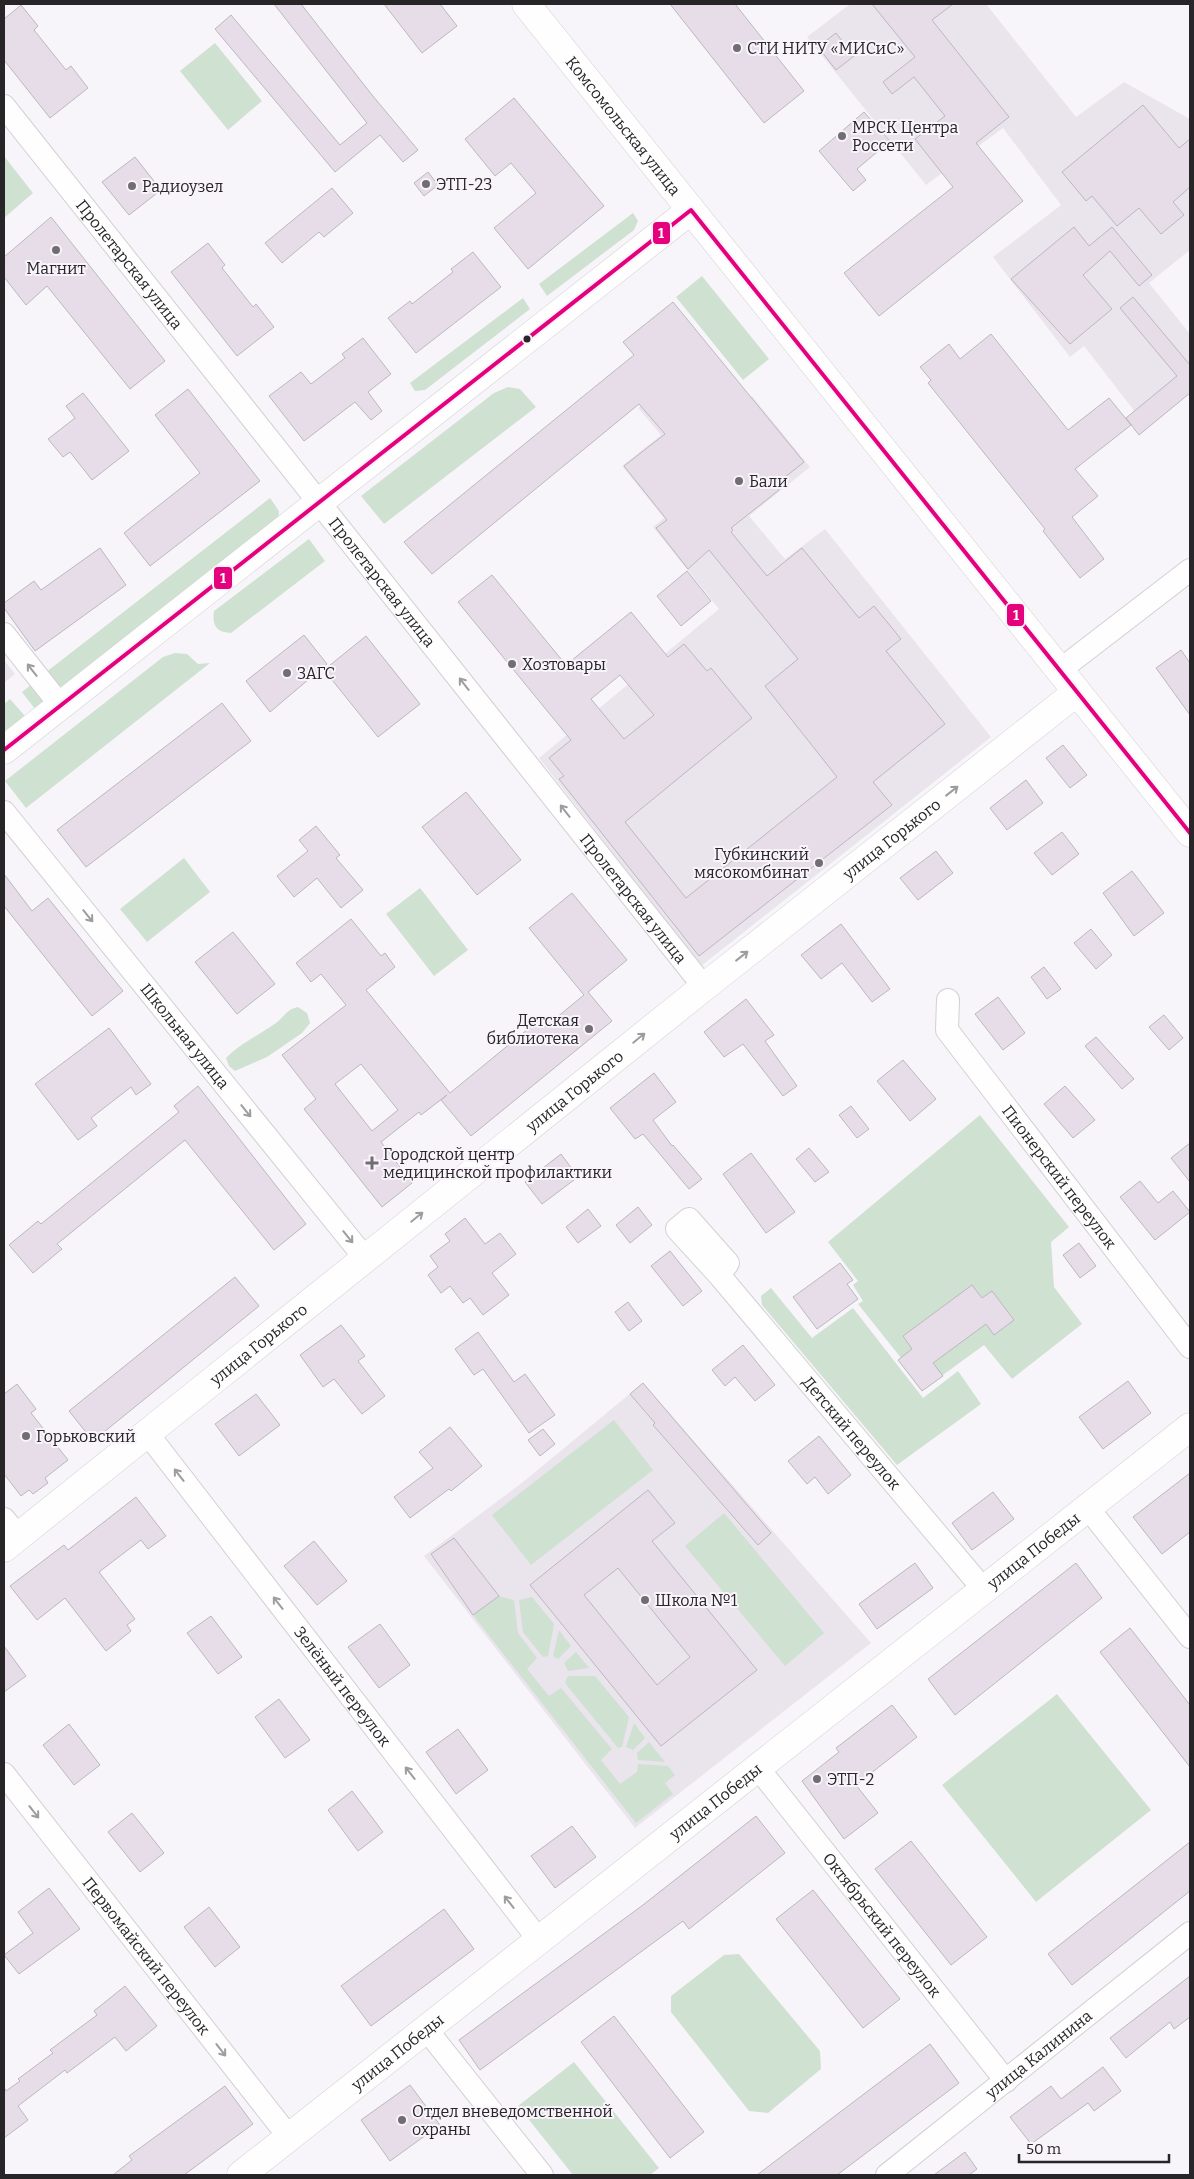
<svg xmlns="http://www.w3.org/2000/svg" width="1194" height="2179" font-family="Bitter,serif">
	<rect width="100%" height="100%" fill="#f8f5fa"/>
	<path fill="#eae4ec" d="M850 4H986L1076 117 1124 82 1190 119V250L1149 283 1190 334V390L1146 426 1084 346 1070 357 993 257 1061 205 1003 128 926 185 807 37Z
		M702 358 742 403 752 396 810 467 749 516 785 559 825 529 991 737 701 966 539 758 719 609 653 527 664 518 622 466 661 435 638 408Z
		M4 660 15 674 4 683Z
		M643 1383 871 1643 635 1828 424 1556 523 1482Z"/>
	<path fill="#cfe1d1" d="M215 43 262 101 228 130 180 71Z
		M4 156 33 193 4 218Z
		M633 213 638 221 634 230 547 296 539 284Z
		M702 276 769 359 743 380 676 297Z
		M523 298 530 309 425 390 415 391 410 383Z
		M508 387 520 389 536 407 384 524 361 496 494 393Z
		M270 498 279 511 278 522 58 691 45 673Z
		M309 539 325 561 231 633C216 633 212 625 214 611Z
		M175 653 187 654 198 664 210 663 26 808 5 781 163 657Z
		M36 681 49 699 35 709 22 692Z
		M10 699 25 716 4 733V704Z
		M184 858 210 892 147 942 120 909Z
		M420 888 468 950 434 976 386 914Z
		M298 1007 307 1013 310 1023 302 1033 267 1057 235 1071 229 1066 226 1058C241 1043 259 1035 276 1023 284 1017 287 1009 298 1007Z
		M980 1115 1069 1227 1051 1242 1054 1287 1082 1324 1012 1379 984 1345 925 1388 858 1304 863 1301 853 1285 858 1281 828 1242Z
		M771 1288 812 1338 853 1308 923 1398 958 1371 981 1404 897 1465 762 1305 761 1296Z
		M614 1420 653 1470 531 1565 492 1515Z
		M724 1513 824 1633 785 1666 685 1546Z
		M499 1596 514 1600 518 1633 537 1658 527 1669 549 1696 561 1688 612 1749 601 1760 620 1784 637 1772 638 1764 668 1766 675 1775 665 1783 673 1794 636 1823 473 1615Z
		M532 1597 554 1624 548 1656 543 1657 523 1632 519 1600Z
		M559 1630 571 1646 558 1659 553 1656Z
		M576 1652 589 1668 568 1671 564 1663Z
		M568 1676H595L629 1717 622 1747 618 1748 565 1683Z
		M1057 1694 1151 1810 1036 1902 942 1785Z
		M634 1723 645 1738 633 1750 626 1747Z
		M649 1742 665 1762 638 1760 637 1753Z
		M739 1954 820 2051 821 2069 768 2113 749 2111 671 2012V1996L724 1955Z
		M574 2062 659 2168 650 2175H573L518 2106Z"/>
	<path fill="#e6dde9" stroke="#bbb8bc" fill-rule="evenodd" d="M274 4H301L372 95 418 150 403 162 380 135 335 172 215 29 231 15 340 145 367 123Z
		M384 4H440L457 26 422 53Z
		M670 4H735L804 91 764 123Z
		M872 4H953L932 20 1009 117 976 143 1023 201 879 316 844 273 953 187 915 139 945 116 914 77 892 94 883 82 915 57Z
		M21 5 38 26 34 30 66 70 71 66 88 88 50 118 4 60V19Z
		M836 33 854 56 836 70 818 47Z
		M514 98 604 206 528 269 494 228 536 193 511 163 495 176 465 139Z
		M1143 105 1179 148 1190 139V187L1173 202 1184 215 1161 234 1139 208 1117 226 1092 196 1086 201 1062 172Z
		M864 112 890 141 857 169 866 180 853 191 819 151Z
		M135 157 161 190 129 215 102 182Z
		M428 172 438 185 424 196 414 183Z
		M332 188 353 213 324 237 319 232 282 263 265 243Z
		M51 217 165 361 130 389 47 286 26 305 4 277V257Z
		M1074 227 1089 246 1112 227 1152 275 1139 286 1110 251 1083 275 1112 309 1070 344 1011 279Z
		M208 243 225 265 222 268 253 307 256 304 274 327 237 356 171 272Z
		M473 252 501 287 416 353 388 318 410 301 412 304 453 272 451 269Z
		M1133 297 1190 365V393L1139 435 1126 418 1177 376 1120 308Z
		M673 302 804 462 775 485 779 490 731 528 733 530 731 532 767 576 802 548 859 618 874 606 901 639 886 651 945 724 873 782 892 805 699 956 559 779 564 776 549 758 571 740 458 602 492 575 566 665 631 612 668 657 684 644 707 671 711 668 752 718 625 822 686 898 837 777 765 686 798 659 709 550 688 569 656 528 667 520 624 466 665 434 639 404 432 574 404 542 634 355 623 342ZM620 675 654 715 624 739 591 699Z
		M991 334 1068 430 1109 398 1131 425 1075 469 1098 496 1072 517 1104 559 1080 578 1043 531 1045 529 928 383 931 380 920 367 949 344 960 359Z
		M363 338 391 374 368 392 382 411 371 420 355 402 304 441 269 396 301 372 311 384 345 358 342 354Z
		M188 389 260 481 150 566 124 533 200 473 155 415Z
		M83 393 129 451 92 480 70 452 63 457 48 439 75 418 66 406Z
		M100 548 126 585 35 651 4 608V603L34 581 41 590Z
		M687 571 711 601 681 626 657 596Z
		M304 635 327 664 270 712 246 681Z
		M366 636 420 704 378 737 324 670Z
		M1181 650 1190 663V715L1156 668Z
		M222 703 251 741 86 867 57 830Z
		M1063 745 1087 775 1070 788 1046 758Z
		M1026 780 1043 803 1007 830 990 808Z
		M466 792 521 860 477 895 422 827Z
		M316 826 340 855 336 858 363 890 341 908 317 878 294 897 277 876 308 851 299 840Z
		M1062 832 1079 854 1052 875 1034 853Z
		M936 851 953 873 918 900 900 878Z
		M1132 871 1164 913 1134 936 1103 893Z
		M4 874 32 911 48 898 123 991 92 1016 4 906Z
		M572 893 627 960 588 992 612 1021 471 1136 441 1100 447 1095 421 1115 419 1112 381 1142 412 1183 382 1207 304 1109 316 1099 282 1055 346 1005 321 974 311 982 296 963 351 919 381 956 385 953 395 967 366 990 450 1093 539 1020 545 1027 584 995 529 928ZM361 1064 398 1110 372 1131 335 1084Z
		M841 924 890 989 872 1002 842 963 821 979 801 955Z
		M1091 929 1112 955 1096 969 1074 943Z
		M233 932 275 984 237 1014 195 962Z
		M1044 967 1061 989 1047 999 1031 977Z
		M998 997 1025 1033 1003 1050 975 1014Z
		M746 999 774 1035 765 1041 797 1086 783 1096 743 1044 724 1057 704 1032Z
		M1164 1015 1183 1038 1169 1050 1149 1027Z
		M109 1028 151 1084 136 1095 131 1087 91 1118 97 1126 78 1140 35 1084Z
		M1096 1037 1134 1079 1122 1089 1085 1046Z
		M903 1060 936 1099 910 1121 877 1081Z
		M654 1073 676 1102 653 1120 672 1146 673 1145 702 1179 689 1189 643 1134 635 1139 610 1108Z
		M198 1086 306 1224 274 1250 185 1140 57 1244 62 1249 33 1273 9 1245 38 1221 41 1224 179 1112 174 1106Z
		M1065 1086 1095 1120 1073 1138 1044 1104Z
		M851 1106 869 1129 857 1138 839 1115Z
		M1190 1143V1182L1171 1158Z
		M809 1148 829 1172 815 1182 796 1159Z
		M751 1153 795 1212 766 1233 723 1174Z
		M561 1154 578 1177 542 1204 525 1182Z
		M1140 1181 1158 1203 1173 1191 1190 1212 1155 1240 1120 1197Z
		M638 1207 652 1225 630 1243 616 1225Z
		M588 1209 601 1226 578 1243 566 1227Z
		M465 1218 485 1244 500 1233 516 1254 492 1273 509 1295 483 1315 470 1298 463 1303 450 1286 441 1293 428 1275 438 1267 430 1256 450 1241 445 1234Z
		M1079 1243 1096 1266 1080 1278 1063 1255Z
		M670 1251 702 1291 683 1306 651 1266Z
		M840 1263 853 1280 847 1284 858 1299 817 1329 793 1297Z
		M235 1277 259 1306 93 1441 69 1411Z
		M972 1285 982 1298 992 1291 1014 1320 994 1335 986 1324 933 1363 943 1376 922 1391 898 1360 912 1349 903 1336Z
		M628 1302 642 1321 629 1331 615 1312Z
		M341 1325 365 1356 358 1361 385 1396 362 1414 334 1379 323 1387 300 1355Z
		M478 1332 514 1382 525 1374 555 1415 529 1433 483 1369 474 1375 455 1349Z
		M743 1345 775 1385 755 1401 735 1377 725 1386 712 1370Z
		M1128 1381 1151 1413 1103 1449 1079 1417Z
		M643 1383 771 1533 758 1545 653 1425 655 1423 630 1394Z
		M17 1384 36 1409 31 1413 68 1460 45 1478 48 1483 33 1494 29 1490 21 1496 4 1474V1394Z
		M256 1394 280 1425 239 1456 215 1424Z
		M450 1427 482 1466 451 1491 449 1489 410 1518 394 1497 433 1468 419 1452Z
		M543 1429 555 1444 540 1456 528 1440Z
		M819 1436 851 1475 828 1494 815 1477 807 1484 788 1461Z
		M1190 1473V1532L1162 1554 1133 1517Z
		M648 1490 675 1523 652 1541 757 1670 661 1746 530 1585ZM618 1568 690 1657 657 1685 584 1595Z
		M993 1492 1014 1519 972 1550 952 1523Z
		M136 1497 166 1536 148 1549 141 1540 99 1572 135 1619 127 1625 131 1631 106 1651 65 1598 37 1620 10 1586 64 1545 68 1550Z
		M454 1538 499 1596 473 1615 431 1554Z
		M314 1541 347 1581 317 1605 284 1566Z
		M915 1563 933 1588 877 1629 859 1604Z
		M1076 1563 1102 1598 955 1715 928 1679Z
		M211 1616 242 1657 218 1674 187 1633Z
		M380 1624 410 1665 379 1688 348 1647Z
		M1130 1628 1190 1705V1767L1100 1652Z
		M4 1646 26 1676 4 1692Z
		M279 1699 310 1740 285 1758 255 1717Z
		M892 1705 917 1737 856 1785 878 1813 844 1839 802 1781 839 1752 836 1748Z
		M69 1724 100 1765 74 1785 43 1745Z
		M458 1729 488 1770 456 1794 426 1752Z
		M352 1791 383 1832 358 1851 328 1810Z
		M132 1813 164 1853 140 1872 108 1832Z
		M756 1816 785 1853 689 1929 683 1921 480 2070 459 2040 643 1905Z
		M572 1826 596 1857 555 1888 531 1856Z
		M911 1841 987 1937 951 1965 875 1869Z
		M1190 1842V1891L1072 1985 1048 1954Z
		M49 1888 80 1929 19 1974 4 1955 33 1933 18 1912Z
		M813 1890 900 1999 863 2028 776 1919Z
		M209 1907 240 1947 215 1967 184 1927Z
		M444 1909 474 1949 371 2026 341 1986Z
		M1190 1976V2017L1174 2029 1170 2022 1126 2058 1110 2038Z
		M125 1986 157 2026 126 2051 115 2037 67 2073 65 2070 18 2106 28 2120 4 2138V2087L6 2091 20 2081 18 2079 53 2053 50 2050 97 2015 94 2011Z
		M614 2016 704 2132 670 2158 581 2042Z
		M930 2044 959 2083 837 2175H757Z
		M1103 2067 1121 2091 1094 2111 1088 2103 1031 2144 1010 2117 1051 2086 1061 2099Z
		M410 2085 440 2125 390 2161 361 2120Z
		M225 2086 253 2124 184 2175H113L132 2160 129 2156Z
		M965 2152 977 2169 969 2175H934Z"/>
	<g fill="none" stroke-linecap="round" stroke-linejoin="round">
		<g stroke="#d2d0d3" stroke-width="24">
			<g id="minor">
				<path id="s1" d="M4 106 704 987"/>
				<path d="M4 634 61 706"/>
				<path d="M1060 670 1190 570"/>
				<path id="s2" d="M4 812 365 1258"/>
				<path id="s3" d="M948 1000 947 1030 1190 1347"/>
				<path id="s4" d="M719 1275 728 1263 689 1219 677 1229 719 1275 984 1590"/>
				<path id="s5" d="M147 1433 539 1940"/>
				<path d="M1088 1508 1190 1637"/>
				<path d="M4 1519 18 1536"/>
				<path id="s6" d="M758 1768 1006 2081"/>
				<path id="s7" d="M4 1774 289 2137"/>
				<path d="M426 2029 542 2175"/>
				<path id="s8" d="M887 2175 1190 1933"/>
			</g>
		</g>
		<g stroke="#d2d0d3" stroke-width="29">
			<g id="tertiary">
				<path d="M4 750 691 210"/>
				<path id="s9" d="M4 1548 704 987 1077 692"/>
				<path id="s10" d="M241 2175 1190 1427"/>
			</g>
		</g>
		<g stroke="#d2d0d3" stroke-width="29">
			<g id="secondary">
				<path id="s11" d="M526 4 1190 833"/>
			</g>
		</g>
		<use href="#minor" stroke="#fefefe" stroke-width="22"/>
		<use href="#tertiary" stroke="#fefefe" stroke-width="28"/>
		<use href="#secondary" stroke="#fefefe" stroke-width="28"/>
		<g stroke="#f9f4fb" stroke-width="8">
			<path id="bus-1" d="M4 750 691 210 1190 833"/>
		</g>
		<use href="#bus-1" stroke="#e5007d" stroke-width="4"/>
	</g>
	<defs><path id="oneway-shaft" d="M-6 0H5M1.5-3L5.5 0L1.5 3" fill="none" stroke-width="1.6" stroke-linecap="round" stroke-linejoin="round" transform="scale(1.25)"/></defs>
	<g stroke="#9d9c9e">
		<use href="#oneway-shaft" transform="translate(32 670) rotate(-128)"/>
		<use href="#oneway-shaft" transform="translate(464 684) rotate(-128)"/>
		<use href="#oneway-shaft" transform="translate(952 791) rotate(-38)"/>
		<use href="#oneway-shaft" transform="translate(565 811) rotate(-128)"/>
		<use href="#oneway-shaft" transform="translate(88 916) rotate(51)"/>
		<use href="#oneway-shaft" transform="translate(742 956) rotate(-38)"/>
		<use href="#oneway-shaft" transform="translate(639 1038) rotate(-39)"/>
		<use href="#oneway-shaft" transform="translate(246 1111) rotate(51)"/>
		<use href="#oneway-shaft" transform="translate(417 1217) rotate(-39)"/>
		<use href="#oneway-shaft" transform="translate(348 1237) rotate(51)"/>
		<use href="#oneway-shaft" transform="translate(179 1475) rotate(-128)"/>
		<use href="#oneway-shaft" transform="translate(278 1603) rotate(-128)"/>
		<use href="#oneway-shaft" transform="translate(410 1773) rotate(-128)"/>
		<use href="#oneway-shaft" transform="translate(34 1812) rotate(52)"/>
		<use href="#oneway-shaft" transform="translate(509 1902) rotate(-128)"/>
		<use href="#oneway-shaft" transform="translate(221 2050) rotate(52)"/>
	</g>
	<g fill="#706e72" stroke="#f9f4fb" stroke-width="2">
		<circle cx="737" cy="48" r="5"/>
		<circle cx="842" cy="136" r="5"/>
		<circle cx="426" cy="184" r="5"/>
		<circle cx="132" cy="186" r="5"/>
		<circle cx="56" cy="250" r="5"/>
		<circle cx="739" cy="481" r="5"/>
		<circle cx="512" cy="664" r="5"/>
		<circle cx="287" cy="673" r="5"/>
		<circle cx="819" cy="863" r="5"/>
		<circle cx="589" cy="1029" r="5"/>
		<path d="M369.5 1155.5h5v5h5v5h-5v5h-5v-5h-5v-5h5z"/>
		<circle cx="26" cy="1436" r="5"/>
		<circle cx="645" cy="1600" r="5"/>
		<circle cx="817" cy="1779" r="5"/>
		<circle cx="402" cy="2120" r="5"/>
	</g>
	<circle fill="#272528" stroke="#f9f4fb" stroke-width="2" cx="527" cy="339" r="4.5"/>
	<g text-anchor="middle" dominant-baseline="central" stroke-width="4" stroke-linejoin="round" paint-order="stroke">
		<g font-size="16" fill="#272528" stroke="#f9f4fb" text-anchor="start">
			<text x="747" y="48">СТИ НИТУ «МИСиС»</text>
			<text x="852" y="127">МРСК Центра<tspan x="852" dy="18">Россети</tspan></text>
			<text x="436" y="184">ЭТП-23</text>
			<text x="142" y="186">Радиоузел</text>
			<text x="56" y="268" text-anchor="middle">Магнит</text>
			<text x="749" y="481">Бали</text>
			<text x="522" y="664">Хозтовары</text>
			<text x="297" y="673">ЗАГС</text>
			<text x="809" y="854" text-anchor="end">Губкинский<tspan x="809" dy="18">мясокомбинат</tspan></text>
			<text x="579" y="1020" text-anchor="end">Детская<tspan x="579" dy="18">библиотека</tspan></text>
			<text x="383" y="1154">Городской центр<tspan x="383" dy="18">медицинской профилактики</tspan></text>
			<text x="36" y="1436">Горьковский</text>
			<text x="655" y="1600">Школа №1</text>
			<text x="827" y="1779">ЭТП-2</text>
			<text x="412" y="2111">Отдел вневедомственной<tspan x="412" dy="18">охраны</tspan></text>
		</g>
		<g font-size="16" fill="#272528" stroke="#f9f4fb">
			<text stroke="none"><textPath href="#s11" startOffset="156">Комсомольская улица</textPath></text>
			<text stroke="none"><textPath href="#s1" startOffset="202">Пролетарская улица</textPath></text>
			<text stroke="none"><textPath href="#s1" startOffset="608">Пролетарская улица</textPath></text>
			<text stroke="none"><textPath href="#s9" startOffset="1136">улица Горького</textPath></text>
			<text stroke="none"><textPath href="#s1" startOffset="1012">Пролетарская улица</textPath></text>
			<text stroke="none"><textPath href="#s2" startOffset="288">Школьная улица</textPath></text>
			<text stroke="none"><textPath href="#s9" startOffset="731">улица Горького</textPath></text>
			<text stroke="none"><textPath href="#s3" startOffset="215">Пионерский переулок</textPath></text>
			<text stroke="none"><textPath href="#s9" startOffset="326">улица Горького</textPath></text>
			<text stroke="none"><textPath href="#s4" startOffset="358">Детский переулок</textPath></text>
			<text stroke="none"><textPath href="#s10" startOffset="1009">улица Победы</textPath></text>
			<text stroke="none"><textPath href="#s5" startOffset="320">Зелёный переулок</textPath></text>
			<text stroke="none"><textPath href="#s10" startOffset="604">улица Победы</textPath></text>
			<text stroke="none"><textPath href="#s6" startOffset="200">Октябрьский переулок</textPath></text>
			<text stroke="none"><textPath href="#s7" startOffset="231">Первомайский переулок</textPath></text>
			<text stroke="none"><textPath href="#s10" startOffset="199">улица Победы</textPath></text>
			<text stroke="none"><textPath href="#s8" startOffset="194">улица Калинина</textPath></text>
		</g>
	</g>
	<g stroke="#f9f4fb" stroke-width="2">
		<rect x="652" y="221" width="19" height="24" rx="5" fill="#e5007d"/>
		<rect x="213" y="566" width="20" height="24" rx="5" fill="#e5007d"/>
		<rect x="1006" y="603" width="19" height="24" rx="5" fill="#e5007d"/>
	</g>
	<g font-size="14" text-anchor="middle" font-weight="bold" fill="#fff">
		<text x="661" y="238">1</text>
		<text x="223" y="583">1</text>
		<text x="1016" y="620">1</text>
	</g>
	<rect width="1194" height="2179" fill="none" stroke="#272528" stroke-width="10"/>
	<path d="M1019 2154v8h150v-8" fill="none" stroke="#272528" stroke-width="2.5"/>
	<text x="1026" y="2154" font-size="15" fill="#272528" stroke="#f9f4fb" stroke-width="4" paint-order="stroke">50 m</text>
</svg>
